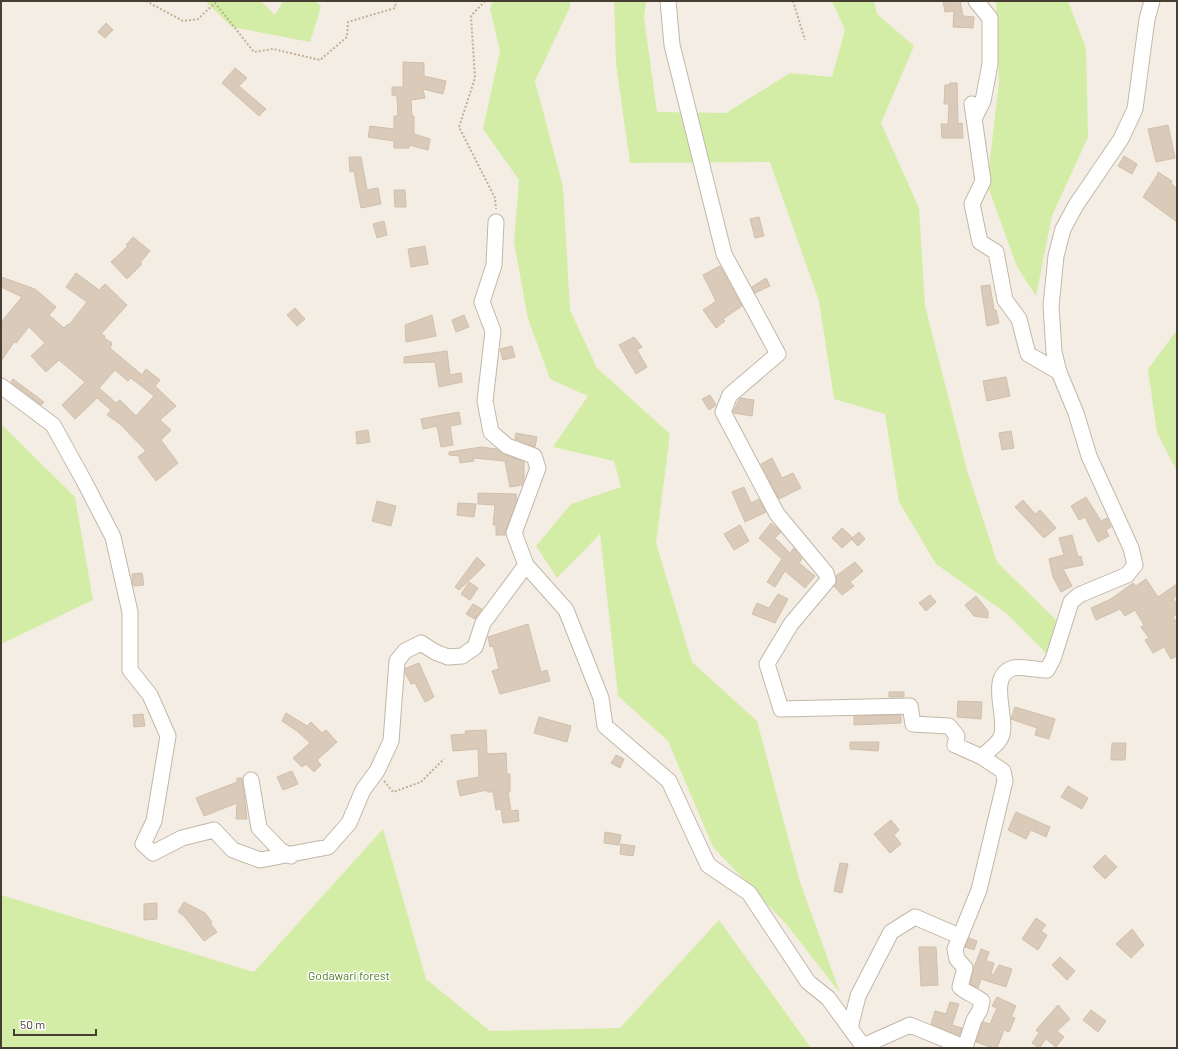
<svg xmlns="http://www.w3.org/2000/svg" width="1178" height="1049" font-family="Barlow,sans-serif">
	<rect width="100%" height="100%" fill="#f4ede3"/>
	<path fill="#d4eda6" d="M205 1H261L275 15 283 1H316L321 7 310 42 232 27Z
		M493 1H570V7L535 81 563 187 570 310 597 368 670 434 656 543 692 662 757 721 800 882 840 993 787 925 713 847 668 741 618 696 600 534 557 578 536 546 571 504 621 487 614 461 553 447 588 396 550 379 528 319 514 242 519 180 483 129 500 51 490 8Z
		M614 1H646L644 17 657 112 726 113 790 73 832 77 845 30 832 1H874L877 14 914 46 881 123 919 208 925 306 967 470 997 562 1056 620 1048 655 1006 613 936 564 899 502 885 414 834 399 819 301 770 162 630 163 616 64Z
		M996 1H1068L1086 48 1088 137 1052 216 1036 296 1017 267 987 184 999 82Z
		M1177 330V471L1157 433 1148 369Z
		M1 424 75 497 93 600 1 644Z
		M383 829 426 979 490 1031 620 1028 719 920 811 1048H1V895L254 972Z"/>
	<path fill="#dacaba" stroke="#d2bfaa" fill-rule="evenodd" d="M943 1H960L963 16 974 17 973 28 953 27 954 11 945 12Z
		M106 23 113 30 105 38 98 32Z
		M403 62 424 63V76L446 81 443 94 423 89 425 98 411 100 412 116H414V134L430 139 428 150 409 145V148H394V141L368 137 370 126 394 129V116H398L397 96 392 95V87H403Z
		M235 68 247 78 239 86 266 109 259 116 222 83Z
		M950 83H957L958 124 962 123 963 138H942L941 124H948L949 104H944L945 85H949Z
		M1168 125 1175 158 1156 162 1148 129Z
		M1124 156 1137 164 1132 174 1118 166Z
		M349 157H361L367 190 378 188 381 204 361 208 354 171 350 172Z
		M1158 172 1172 181 1171 183 1177 189V222L1143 197 1158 174Z
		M394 190H405L406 207H395Z
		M759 217 764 236 755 238 750 219Z
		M384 221 387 235 377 238 373 224Z
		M133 237 150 251 140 263 142 264 127 279 111 262 128 246 126 245Z
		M425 246 428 264 411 267 408 249Z
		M720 266 742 306 723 319 725 321 716 328 703 310 716 301 703 275Z
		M76 273 99 290 105 284 127 305 101 334 105 336 104 338 112 343 110 348 142 375 146 369 160 380 155 386 176 406 160 420 171 430 161 440 178 463 156 481 138 457 146 451 120 424 107 415 111 410 97 398 75 419 62 405 85 382 59 360 46 372 31 356 45 343 29 327 16 343 14 342 1 361V322L22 297 1 287V277L35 289 56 307 49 315 64 328 68 324 69 325 87 302 66 287ZM115 370 128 381 131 378 154 396 136 416 120 400 116 403 99 388Z
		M766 278 770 286 755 293 752 287Z
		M990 285 994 310H996L999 323 987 326 981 286Z
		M295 308 305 319 297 326 287 315Z
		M432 315 436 336 406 342 405 325Z
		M464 315 469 327 456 332 452 320Z
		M634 337 642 347 637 350 647 367 636 374 619 345Z
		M512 346 515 357 503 360 500 349Z
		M447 351 450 375 461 373 462 382 439 387 435 362 404 363V357Z
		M1006 377 1010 396 987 401 983 381Z
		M13 379 44 402 41 405 11 382Z
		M710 395 716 405 709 410 702 399Z
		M740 398 754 400 752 416 734 413 733 412Z
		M459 412 461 424 450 426 453 445 441 447 437 426 423 429 421 419Z
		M368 430 370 442 357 444 356 432Z
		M1011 431 1014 448 1002 450 999 433Z
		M516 433 537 437 535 447 515 439Z
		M481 447 497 449 504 454 524 462V479L522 485 510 487 505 461 473 458 474 461 460 463 459 456 449 455V452Z
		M772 458 782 478 793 473 801 488 779 499 761 464Z
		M744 487 751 503 759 499 766 512 745 522 732 492Z
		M478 493 516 494 517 500 506 530 505 535H496V525H493L495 505 478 504Z
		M1086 497 1101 521 1107 518 1111 527 1106 530 1109 536 1098 542 1085 517 1079 520 1071 506Z
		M1023 500 1035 514 1040 510 1056 528 1044 538 1015 507Z
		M377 501 396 506 391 526 372 521Z
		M458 503 476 504 474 517 457 515Z
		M771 523 781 532 775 538 790 553 794 548 802 559 799 563 815 576 805 588 785 571 775 587 767 582 782 559 759 538Z
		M740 525 749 541 734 550 724 534Z
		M842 528 853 538 842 548 832 538Z
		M859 532 865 539 858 546 851 539Z
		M1072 535 1078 557 1081 556 1083 565 1063 569 1072 586 1061 592 1053 577 1049 559 1064 555 1059 538Z
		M477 557 485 565 459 590 455 587Z
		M855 562 863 571 850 582 854 586 842 595 834 586 837 582 836 576Z
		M142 573 144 585 133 586 132 574Z
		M1146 579 1158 597 1177 584V596L1173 598 1177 605V614L1173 617 1177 623V656L1171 659 1164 647 1153 653 1145 640 1149 638 1141 627 1144 625 1135 610 1125 616 1120 609 1096 620 1091 608 1111 599 1133 583 1136 586Z
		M469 582 478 588 470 600 461 594Z
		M778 594 788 599 775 623 752 614 757 603 769 608Z
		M930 595 936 602 926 611 919 603Z
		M976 596 988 611V618L974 616 965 605Z
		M473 604 482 609 475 619 466 614Z
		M528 624 541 672 547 670 550 681 500 694 492 671 499 669 493 646 490 647 488 637Z
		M419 663 434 697 425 702 415 683 411 684 405 673 406 668Z
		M889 692H904V697H889Z
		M958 701 982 702 981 719 957 717Z
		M1015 707 1055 719 1049 739 1035 735 1037 728 1011 719Z
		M286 713 307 726 311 722 322 733 326 730 337 742 317 760 321 765 314 772 306 764 302 767 293 758 310 743 297 731 282 721Z
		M143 714 145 726 134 727 133 715Z
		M901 715V723L854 725V716Z
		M539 717 571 726 567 742 534 733Z
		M486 730 487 754 506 753 507 774H510V792H508L511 811 518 810 519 821 503 823 501 809 496 810 493 792H487V790L460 796 457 781 479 777 478 749 453 751 451 735 466 734 465 731Z
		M850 742H879L878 751 850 749Z
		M1112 743H1126L1125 760H1111Z
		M616 755 624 759 620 768 611 763Z
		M292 771 298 784 283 790 277 777Z
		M237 778H242L247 819H236L237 803 204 816 196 798 237 782Z
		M1068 786 1088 798 1082 809 1061 797Z
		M1016 812 1050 827 1046 837 1031 830 1026 839 1008 830Z
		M891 820 899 830 894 835 901 844 890 853 874 834Z
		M605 832 621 835 619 845 604 843Z
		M621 844 635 846 633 856 620 854Z
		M1105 855 1117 867 1105 879 1093 867Z
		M840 863 848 864 842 893 834 891Z
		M184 902 205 913 212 922 210 923 217 932 204 941 184 916 178 912Z
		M157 903V919L144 920V904Z
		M1036 918 1046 925 1041 931 1047 935 1038 950 1022 939Z
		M1132 929 1144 945 1131 958 1116 944Z
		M969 938 977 941 974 950 965 947Z
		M919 947H936L938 985 921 986Z
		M981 949 989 952 986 961 994 963 991 974 993 975 999 965 1012 969 1006 987 981 979 978 988 970 984 974 967Z
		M1060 957 1075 971 1067 980 1052 965Z
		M997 997 1016 1006 1011 1017 1015 1018 1009 1032 1004 1030 997 1048H993L976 1042 983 1022 990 1024 997 1008 992 1006Z
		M950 1002 959 1004 952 1025 962 1028 959 1036 931 1024 935 1011 946 1014Z
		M1058 1005 1070 1019 1057 1031 1064 1037 1056 1047 1046 1039 1039 1048 1032 1043 1039 1033 1036 1030Z
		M1091 1010 1106 1021 1098 1032 1083 1020Z"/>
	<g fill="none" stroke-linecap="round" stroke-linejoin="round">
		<g stroke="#c3b7a8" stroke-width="17">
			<path id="minor" d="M668 1 672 45 724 254 778 354 730 395 723 412 777 514 826 573 828 580 791 624 767 664 781 709 910 706 913 724 949 726 957 736 955 745 982 757
				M972 104 983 181 972 204 980 242 996 252 1005 300 1019 319 1028 354 1059 372
				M974 119 983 101 990 64V18L976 1
				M496 222 494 265 482 302 493 331 485 401 491 432 507 446 534 456 538 468 514 533 526 565 566 610 601 698 605 726 669 781 708 865 749 893 808 982 828 998 863 1046 910 1025 966 1048
				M1 386 53 425 84 481 113 537 130 612V670L150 695 168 736 154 821 143 844 153 853 182 838 214 830 233 850 260 860 328 847 349 823 363 790 377 771 391 741 397 661 405 651 421 643 435 652 448 657 462 656 475 647 483 623 526 565
				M251 780 259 828 280 850 291 856
				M850 1028 858 996 891 932 915 917 959 936
				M965 1047 974 1020 980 1010 982 1001C975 995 966 993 960 987L965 968 957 959 955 949 979 890 1005 781 1003 771 982 757C987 751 996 746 1000 739 1011 722 985 677 1013 668 1020 666 1037 670 1047 670L1053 659 1071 602 1079 595 1127 575 1135 565 1131 548 1089 456 1076 413 1059 372 1054 352 1051 306 1056 256 1063 229 1076 205 1121 139 1135 109 1147 19 1152 1"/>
		</g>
		<path stroke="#c4af94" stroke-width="2" stroke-dasharray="2 2" stroke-linecap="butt" d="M146 1 183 21 198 19 215 3 254 52 273 49 320 60 347 37 348 22 395 8 396 1
			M485 1 471 16 475 78 459 127 495 198 496 209
			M793 1 805 40
			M384 781 393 792 421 782 444 759"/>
		<use href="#minor" stroke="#fff" stroke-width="15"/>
	</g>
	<g text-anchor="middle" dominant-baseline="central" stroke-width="3" stroke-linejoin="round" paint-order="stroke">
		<g font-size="12" fill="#4c7e1f" stroke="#fff">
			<text x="349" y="975">Godawari forest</text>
		</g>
	</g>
	<rect width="1178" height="1049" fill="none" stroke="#463d33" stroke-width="4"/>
	<path d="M14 1029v6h82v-6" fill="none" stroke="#463d33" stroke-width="2"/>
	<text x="20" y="1029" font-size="12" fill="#463d33" stroke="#ffffff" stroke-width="3" paint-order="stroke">50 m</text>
</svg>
